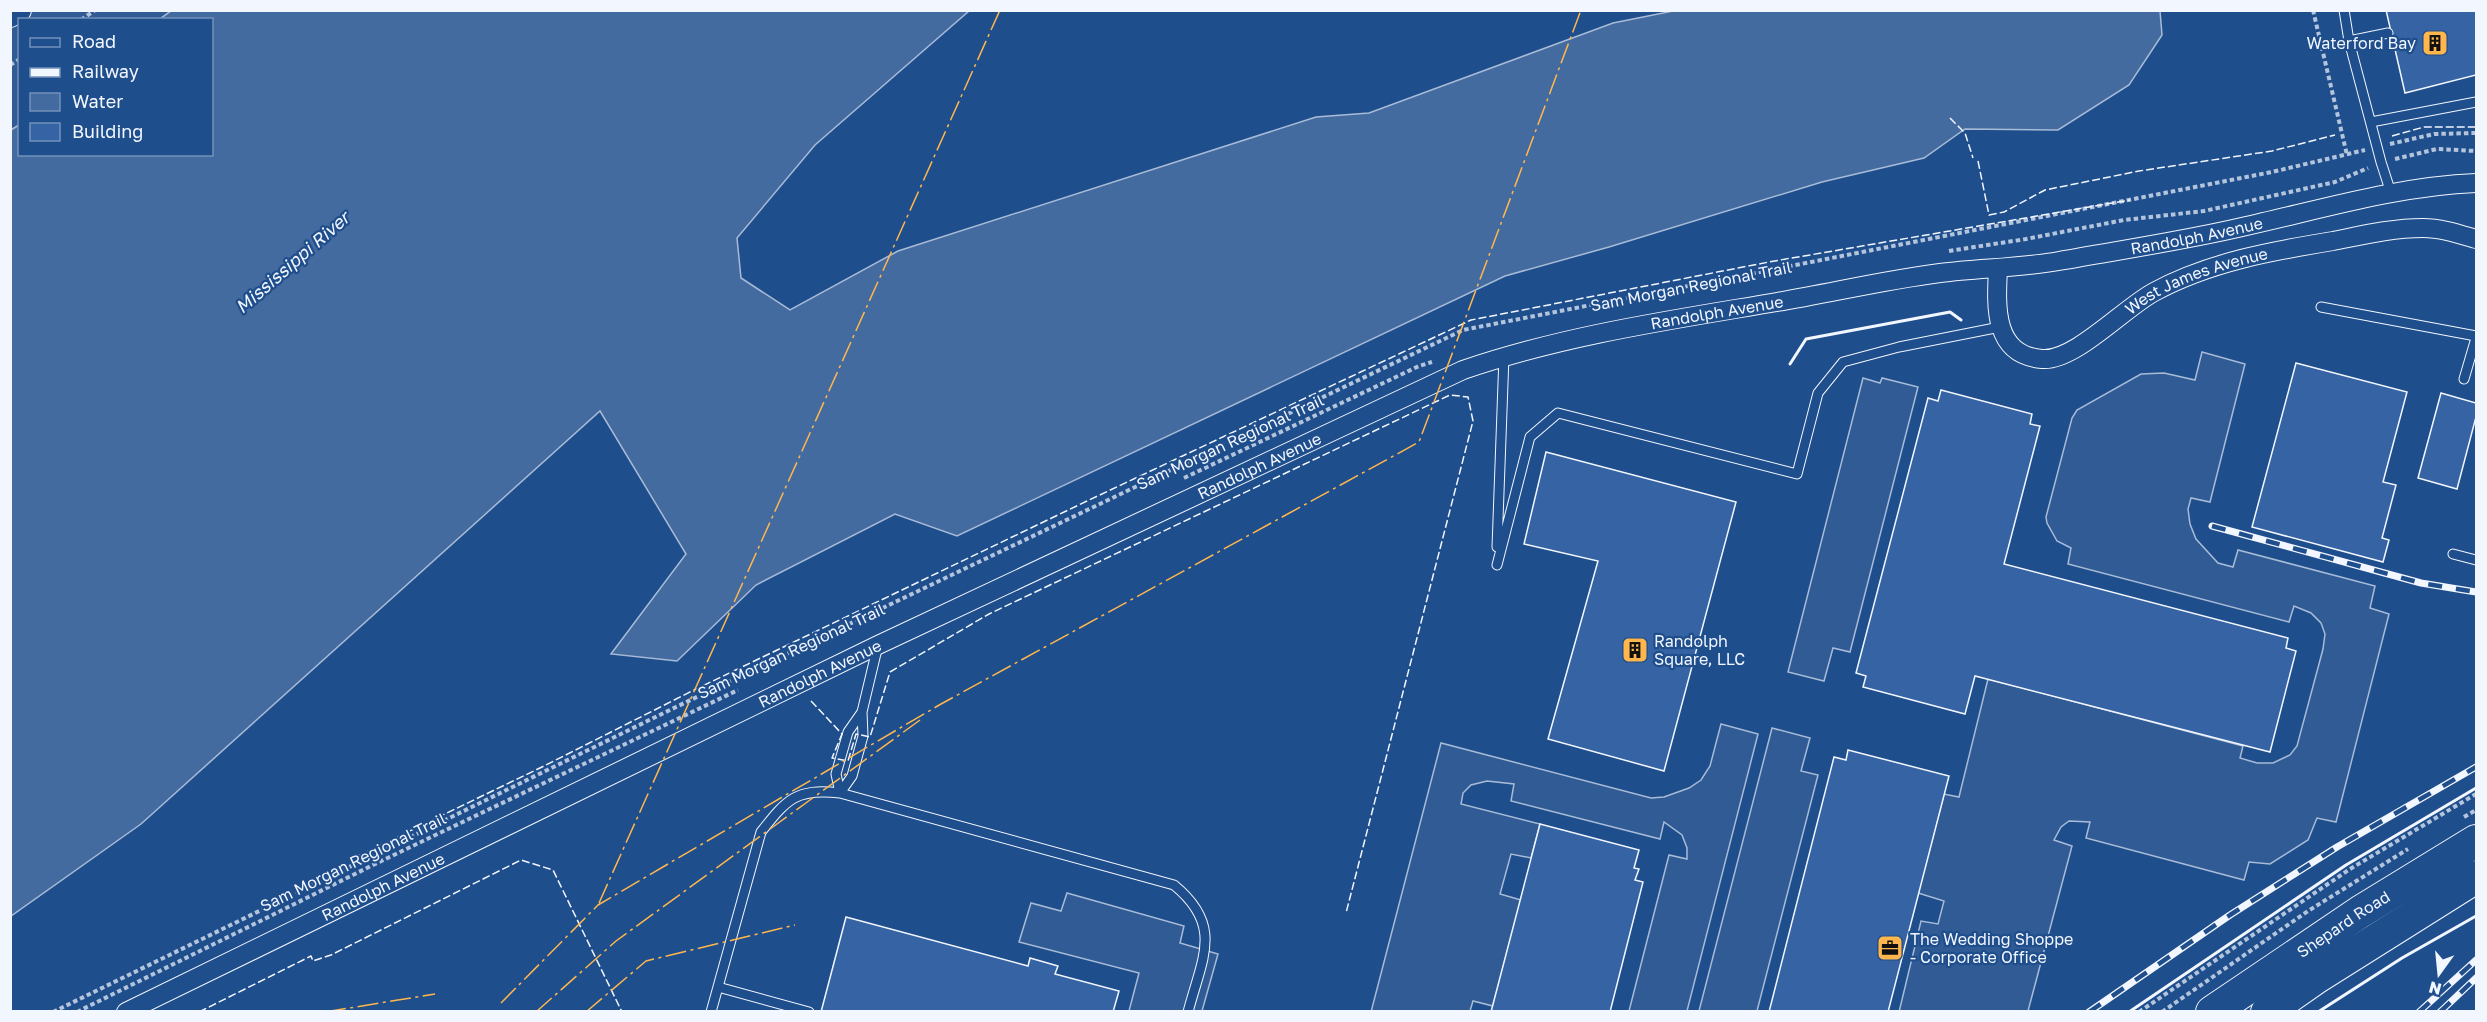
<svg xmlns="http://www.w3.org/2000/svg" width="2487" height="1022" font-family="'Golos Text',sans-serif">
	<rect width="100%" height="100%" fill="#1f4e8c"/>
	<path fill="#305b95" stroke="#a8bbd7" stroke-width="1.5" d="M11 11H171L160 19 20 20 19 125 11 130Z
		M2202 352 2245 364 2210 502 2191 498 2188 509 2190 524 2196 539 2218 563 2233 567 2238 550 2375 586 2370 608 2389 614 2336 822 2317 818 2308 840 2270 864 2249 862 2244 880 2086 838 2090 822 2069 821 2061 827 2054 840 2072 846 2028 1011 1899 1012 1921 921 1938 924 1944 901 1918 893 1944 794 1959 797 1988 679 2243 746 2240 758 2257 763H2273L2290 755 2297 746 2323 649 2325 634 2321 623 2311 613 2294 606 2289 622 2068 564 2071 548 2057 541 2047 523 2046 517 2072 418 2077 410 2141 374 2164 373 2195 380Z
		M1863 378 1880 383 1882 378 1918 387 1850 652 1833 648 1824 681 1788 672Z
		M1721 724 1758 734 1687 1011H1629L1669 855 1687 859V848L1682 835 1664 822 1660 839 1511 801 1514 784 1487 781 1471 785 1463 793 1461 804 1540 824 1531 858 1511 854 1500 894 1521 900 1493 1006 1473 1001 1470 1011 1371 1012 1441 743 1651 798 1664 797 1689 788 1701 780 1710 766Z
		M1772 728 1810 738 1801 771 1818 775 1757 1011H1699Z
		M1067 893 1184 926 1180 943 1218 954 1202 1011H1129L1139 973 1019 942 1031 903 1061 911Z"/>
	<path fill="#446ba0" stroke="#a8bbd7" stroke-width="1.5" d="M1678 10 2160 11 2162 35 2129 85 2058 130 1965 129 1924 158 1822 182 1609 247 1505 276 957 536 895 514 756 585 677 661 611 654 686 554 600 411 141 824 11 916V130L19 125 20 154H212V20L160 19 171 11H969L815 145 737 238 741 278 790 310 898 251 1316 117 1369 113 1613 23Z"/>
	<path fill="#3563a3" stroke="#f2f6ff" stroke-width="1.5" d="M2386 10H2476V75L2405 93Z
		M2296 363 2407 392 2383 482 2396 485 2382 538 2389 540 2383 562 2252 527Z
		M1941 390 2032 414 2030 424 2040 426 2004 564 2288 638 2286 648 2296 651 2270 752 1975 676 1965 714 1863 687 1866 676 1856 673 1928 398 1938 401Z
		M2441 393 2476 403V417L2457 489 2418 478Z
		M1546 452 1736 502 1664 771 1548 739 1598 561 1524 544Z
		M1848 750 1949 776 1888 1012H1769L1834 757 1846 760Z
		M1540 824 1639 850 1634 868 1639 869 1635 880 1643 882 1610 1012H1491Z
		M846 917 1028 966 1030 958 1058 966 1055 974 1119 991 1113 1012H821Z"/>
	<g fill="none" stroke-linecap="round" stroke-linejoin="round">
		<g stroke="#f2f6ff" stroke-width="11">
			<path id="service" d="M2344 10 2349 41 2381 162 2391 193
				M2349 41 2388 33
				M2371 122 2476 102
				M2321 307 2476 336
				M2464 379 2476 338
				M1497 547 1504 356
				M2453 554 2476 560
				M1497 565 1530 437 1558 413 1797 474 1818 393 1843 362 1899 347 2000 327
				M840 793 852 776 863 736 862 712 878 645
				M840 793 836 774 848 732 862 712
				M718 987 809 1012
				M711 1012 761 832C787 799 796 788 840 793L1174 885C1224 926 1202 958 1188 1012"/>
		</g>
		<g stroke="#f2f6ff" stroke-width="20">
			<g id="minor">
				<path id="s1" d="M1998 269C1996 306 1993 355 2042 359 2074 362 2124 308 2154 292 2209 262 2272 251 2333 241 2363 235 2392 228 2423 228 2441 228 2459 234 2476 239"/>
				<path id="s2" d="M126 1012 878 645 1463 370C1565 335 1671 320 1777 302 1831 293 1885 280 1940 273 1980 268 2019 268 2059 261 2120 250 2182 241 2242 227 2319 210 2398 186 2476 183"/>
			</g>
		</g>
		<g stroke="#f2f6ff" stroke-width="26">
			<path id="tertiary" d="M10 15 19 10"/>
		</g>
		<g stroke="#f2f6ff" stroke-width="34">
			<g id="trunk">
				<path id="s3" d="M2212 1012 2360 912 2476 841"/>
				<path d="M2267 1012 2317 977 2476 877"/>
			</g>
		</g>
		<path stroke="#b3c4dc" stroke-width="4" stroke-dasharray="4.5 3" stroke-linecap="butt" d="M2313 10 2347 155
			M81 20 95 10
			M10 65 20 59
			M2390 144 2434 134 2476 133
			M2395 159 2437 149 2476 151
			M1949 251 2026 239 2124 220 2204 211 2335 182 2368 168
			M1184 478 1419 366 1432 362
			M2464 817 2476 810
			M53 1012 676 707 1463 330 2272 172 2365 150
			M77 1012 375 864 738 690
			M2139 1012 2350 869 2476 794
			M2162 1012 2308 911 2408 849"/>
		<use href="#service" stroke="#1f4e8c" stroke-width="9"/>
		<use href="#minor" stroke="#1f4e8c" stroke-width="18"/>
		<use href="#tertiary" stroke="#1f4e8c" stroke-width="24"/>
		<use href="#trunk" stroke="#1f4e8c" stroke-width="32"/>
		<g stroke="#f2f6ff" stroke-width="7">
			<path id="rail" d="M2212 526 2421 583 2476 592
				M2089 1012 2230 915 2337 847 2476 767
				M2419 1012 2476 960
				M2440 1012 2476 978"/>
		</g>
		<use href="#rail" stroke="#1f4e8c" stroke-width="4.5" stroke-dasharray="14" stroke-linecap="butt"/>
		<path stroke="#f2f6ff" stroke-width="1.5" stroke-dasharray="8 3" stroke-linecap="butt" d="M1950 118 1965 133 1973 158
			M2392 136 2424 127H2476
			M1978 161 1989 215 2004 212 2045 190 2139 171 2272 151 2335 135
			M811 701 842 734 832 758 848 761 856 734 870 737 890 672 989 614 1450 395 1468 397 1473 421 1346 913
			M358 856 542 767 692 691 1087 501 1471 320 1769 262 2130 200
			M199 1012 311 956 313 961 331 955 521 860 553 870 622 1012"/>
		<path stroke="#f2f6ff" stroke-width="3" d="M1790 364 1806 339 1950 312 1961 320
			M2129 1012 2346 865 2476 788
			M2318 1012 2402 958 2476 916"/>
		<path stroke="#ffb74d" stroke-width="1.5" stroke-dasharray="21 4.5 3 4.5" stroke-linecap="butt" d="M599 903 1000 10
			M501 1003 598 905 941 704 1419 442 1581 10
			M325 1012 435 994
			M536 1012 616 941 920 720
			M586 1012 646 961 795 925"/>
	</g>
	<defs>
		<g id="building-square" transform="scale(1.35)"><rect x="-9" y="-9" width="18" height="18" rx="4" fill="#ffb74d" stroke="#1f4e8c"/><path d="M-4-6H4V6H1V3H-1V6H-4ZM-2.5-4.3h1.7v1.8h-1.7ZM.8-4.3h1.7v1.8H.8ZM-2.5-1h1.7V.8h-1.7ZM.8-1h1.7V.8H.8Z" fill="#111"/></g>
		<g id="office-square" transform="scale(1.35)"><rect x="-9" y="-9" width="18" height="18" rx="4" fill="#ffb74d" stroke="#1f4e8c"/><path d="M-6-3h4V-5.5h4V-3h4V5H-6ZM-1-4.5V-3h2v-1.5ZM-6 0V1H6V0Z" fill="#111"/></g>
	</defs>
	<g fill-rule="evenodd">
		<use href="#building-square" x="2435" y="43"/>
		<use href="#building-square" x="1635" y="650"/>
		<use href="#office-square" x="1890" y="948"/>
	</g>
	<g text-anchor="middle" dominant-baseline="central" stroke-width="4.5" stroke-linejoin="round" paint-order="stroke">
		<g font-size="16" fill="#f2f6ff" stroke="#1f4e8c" text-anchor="start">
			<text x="2416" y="43" text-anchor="end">Waterford Bay</text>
			<text x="1654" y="641">Randolph<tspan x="1654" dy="18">Square, LLC</tspan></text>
			<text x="1910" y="939">The Wedding Shoppe<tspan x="1910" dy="18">- Corporate Office</tspan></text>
		</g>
		<g font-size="16" fill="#f2f6ff" stroke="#1f4e8c">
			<text stroke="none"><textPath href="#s2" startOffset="2230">Randolph Avenue</textPath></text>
			<text stroke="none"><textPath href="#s1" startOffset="290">West James Avenue</textPath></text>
			<text transform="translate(1691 286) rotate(-11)">Sam Morgan Regional Trail</text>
			<text stroke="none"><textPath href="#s2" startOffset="1744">Randolph Avenue</textPath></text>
			<text transform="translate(1230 442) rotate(-25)">Sam Morgan Regional Trail</text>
			<text stroke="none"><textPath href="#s2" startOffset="1258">Randolph Avenue</textPath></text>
			<text transform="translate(791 651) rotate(-25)">Sam Morgan Regional Trail</text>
			<text stroke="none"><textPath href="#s2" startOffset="772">Randolph Avenue</textPath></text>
			<text transform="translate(353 862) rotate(-26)">Sam Morgan Regional Trail</text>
			<text stroke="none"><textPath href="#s2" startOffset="286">Randolph Avenue</textPath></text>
			<text stroke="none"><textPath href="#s3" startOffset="158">Shepard Road</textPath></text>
		</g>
		<g font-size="18" font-style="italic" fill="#f2f6ff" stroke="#1f4e8c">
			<text transform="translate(292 262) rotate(-41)">Mississippi River</text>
		</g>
	</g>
	<rect width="2487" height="1022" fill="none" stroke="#f2f6ff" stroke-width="24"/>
	<rect x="18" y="18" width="195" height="138" fill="#1f4e8c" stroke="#7391ba" stroke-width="1.5"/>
	<rect x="30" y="38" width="30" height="9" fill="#1f4e8c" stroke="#7391ba" stroke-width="1.5"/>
	<text x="72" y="48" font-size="18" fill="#f2f6ff">Road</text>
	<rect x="30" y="68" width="30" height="9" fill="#f2f6ff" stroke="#7391ba" stroke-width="1.5"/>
	<text x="72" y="78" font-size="18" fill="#f2f6ff">Railway</text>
	<rect x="30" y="93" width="30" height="18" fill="#446ba0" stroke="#7391ba" stroke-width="1.5"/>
	<text x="72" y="108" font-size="18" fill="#f2f6ff">Water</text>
	<rect x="30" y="123" width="30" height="18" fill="#3563a3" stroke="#7391ba" stroke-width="1.5"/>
	<text x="72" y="138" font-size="18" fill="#f2f6ff">Building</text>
	<g transform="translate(2439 974) rotate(195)" stroke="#1f4e8c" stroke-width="4.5" paint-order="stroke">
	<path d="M0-4.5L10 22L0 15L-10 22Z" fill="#f2f6ff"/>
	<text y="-9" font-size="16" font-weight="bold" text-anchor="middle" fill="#f2f6ff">N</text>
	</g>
</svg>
